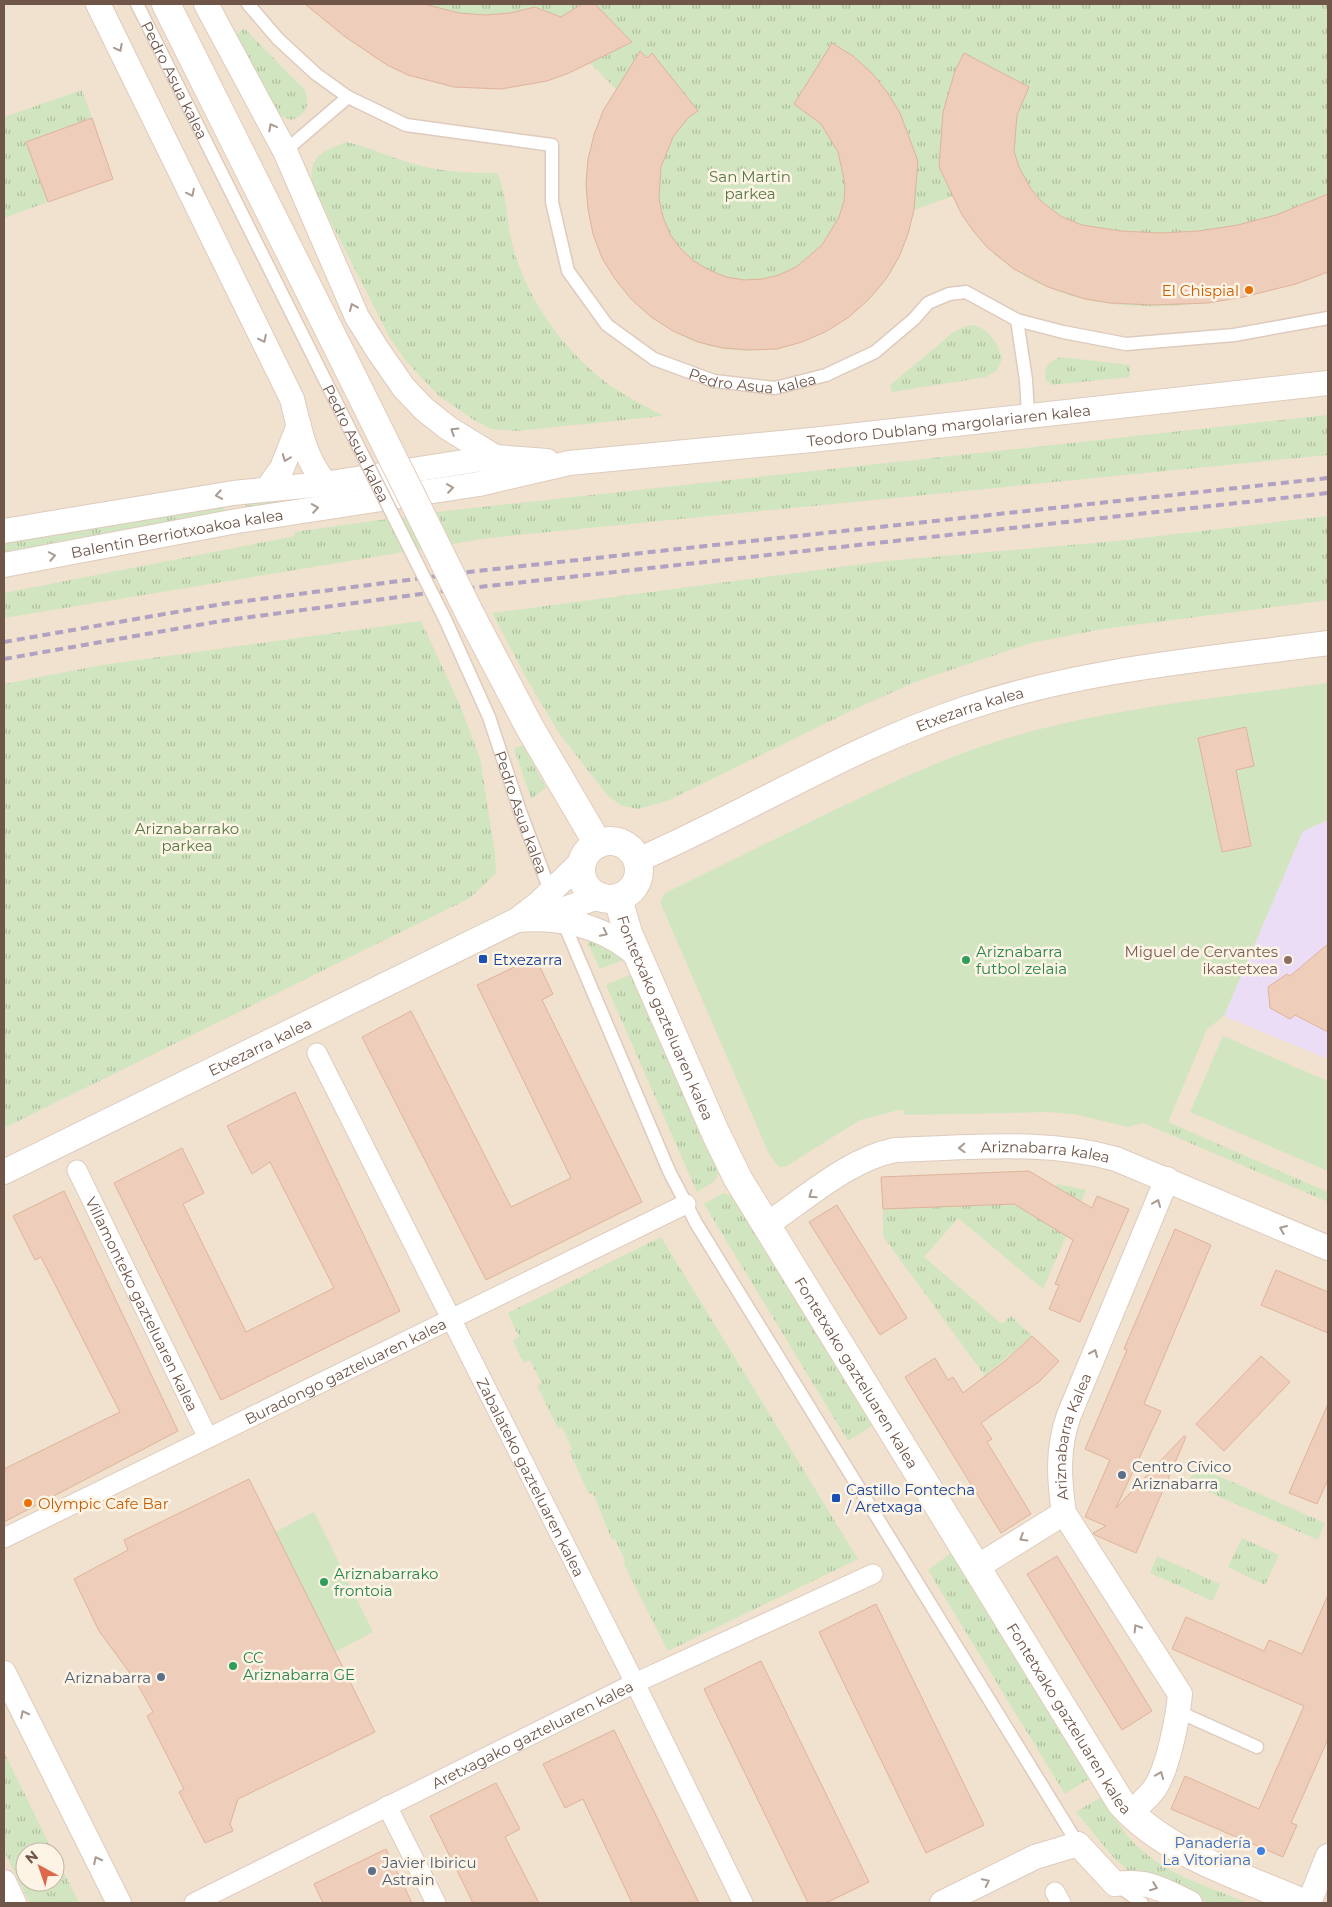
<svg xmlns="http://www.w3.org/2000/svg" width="1332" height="1907" font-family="Montserrat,sans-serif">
	<defs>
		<pattern id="grass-tufts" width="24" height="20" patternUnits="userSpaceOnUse" patternTransform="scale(1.25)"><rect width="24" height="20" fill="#d1e6c0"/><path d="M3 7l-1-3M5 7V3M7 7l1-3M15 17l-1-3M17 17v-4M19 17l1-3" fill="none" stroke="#aebd9e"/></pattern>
	</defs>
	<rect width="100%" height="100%" fill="#faefe0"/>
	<path fill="#f1e1cf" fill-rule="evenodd" d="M4 4H1328V1903H4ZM25 1852H55V1882H25Z"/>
	<path fill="#ecddf6" d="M1328 820V1059L1224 1016 1303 831Z"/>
	<path fill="url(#grass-tufts)" d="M424 4H582L561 17 535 7 510 13 485 15 459 13Z
		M595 4H1328V272C1226 310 1076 333 989 249 973 234 963 215 953 196L914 210C910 226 906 242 899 257 864 330 774 369 697 342 664 330 638 309 618 280 574 217 577 154 616 89L590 63 627 37Z
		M244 28 305 90C310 106 306 115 291 120L277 114 236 35Z
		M82 90 92 118 26 142 48 202 4 218V117Z
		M346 142C366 146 382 154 401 160 431 171 465 173 497 173 509 200 506 223 514 251 530 303 561 346 604 381 622 395 644 405 663 416L516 431 491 429 474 420 439 396 406 361 390 338 313 187C307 157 321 152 346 142Z
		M975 325C992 333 997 341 1002 359L996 371 986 377 892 392 890 385 954 332 966 326Z
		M1061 357 1130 365V377L1052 385 1046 380C1043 367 1049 361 1061 357Z
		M1328 415V455L489 538 4 618V593L295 536 294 532 445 511Z
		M320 493 322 500 247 512 245 499Z
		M224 502 225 515 62 541 4 553V538Z
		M1328 516V600L1103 629 1031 643 915 682 855 709 667 801 638 809 622 806 608 796 559 733 528 681 492 613 886 561 1117 541Z
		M421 621 459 703 480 758 495 853 496 873 493 876 470 898 4 1128V684L102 665Z
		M523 745 546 788 531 799 514 748Z
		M590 936 615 951 623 960 600 969 588 944Z
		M632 974 719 1171 715 1181 697 1192 606 985Z
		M1168 1122 1328 1192V1202L1164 1132Z
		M1057 1184 1086 1190 1043 1289 958 1218 924 1257 1002 1324 1011 1316 1032 1336 985 1376 883 1236V1209L1016 1204 1048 1224Z
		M723 1193 733 1196 873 1425 848 1441 704 1204Z
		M661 1237 858 1559 668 1651 623 1562 625 1561 615 1539 612 1540 593 1493 589 1494 569 1451 572 1449 562 1427 558 1428 537 1386 541 1383 530 1360 524 1363 513 1341 519 1337 508 1313Z
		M1196 1466 1325 1523 1318 1540 1188 1483Z
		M1242 1538 1279 1555 1265 1585 1228 1567Z
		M951 1553 1090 1778 1065 1794 928 1570Z
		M1157 1556 1220 1584 1213 1601 1150 1573Z
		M4 1752 53 1852H25V1882H55V1855L79 1903H30L4 1851Z
		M1101 1797C1113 1814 1123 1833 1138 1847 1167 1875 1212 1888 1248 1903H1208L1155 1878 1131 1873 1114 1858 1076 1812Z"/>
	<path fill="#d1e6c0" d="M1328 683V820L1303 831 1224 1016 1207 1029 1164 1132 1143 1123 1127 1127 1074 1114 1048 1112 905 1115 903 1109 860 1120 787 1166 779 1167 769 1154 660 902 665 893C718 867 771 841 824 815 881 788 937 760 998 741 1105 708 1217 698 1328 683Z
		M1223 1036 1328 1081V1171L1190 1112Z
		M314 1512 373 1632 335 1652 275 1532Z"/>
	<path fill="#eecdba" stroke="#dfb39b" d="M305 4H424L459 13 485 15 510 13 535 7 561 17 582 4H595L632 42 569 73 547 81 501 89 454 87 408 75 387 65 344 36Z
		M832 43 853 56 872 73 887 92 900 113 918 161 914 210 908 234 899 257 886 279 869 299 849 317 827 331 802 342 777 349 750 350 723 348 698 342 673 331 651 317 631 299 615 279 602 258 593 234 588 209 586 184 588 159 594 135 603 111 640 51 647 58 652 53 698 111 688 118 673 137 661 167 659 199 663 217 670 234 680 248 694 261 709 270 726 277 744 280 762 279 779 275 796 267 822 245 839 217 844 201 845 184 838 152 821 124 794 104Z
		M964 53 1029 87 1017 115 1014 151 1019 167 1031 189 1042 202 1062 217 1082 225 1121 231 1160 233 1199 231 1238 225 1276 215 1328 194V272L1296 284 1243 297 1208 303 1153 305 1110 303 1085 299 1048 287 1014 269 988 248 974 232 962 215 939 167 943 112 955 71Z
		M92 118 113 179 48 202 26 142Z
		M1246 727 1254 766 1236 770 1251 846 1222 852 1198 738Z
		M1328 944V1032L1295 1015 1290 1019 1270 1008 1268 987 1287 974 1290 976Z
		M535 957 553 994 542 1000 642 1202 486 1280 362 1037 411 1011 511 1207 571 1178 477 985Z
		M295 1092 400 1311 221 1400 114 1183 182 1148 204 1193 183 1204 246 1332 334 1288 270 1162 252 1174 227 1126Z
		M1029 1171 1092 1208 1097 1196 1129 1209 1080 1322 1049 1309 1059 1285 1055 1284 1073 1240 1014 1204 883 1209 881 1177Z
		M64 1191 178 1431 4 1522V1469L120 1412 41 1257 35 1260 13 1216Z
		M837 1205 907 1318 880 1335 809 1222Z
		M1175 1229 1211 1245 1144 1404 1161 1411 1116 1508 1184 1436 1186 1437 1136 1553 1095 1535 1093 1533 1106 1526 1085 1517 1110 1460 1085 1449 1127 1350 1124 1349Z
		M1276 1270 1328 1292V1333L1261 1305Z
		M1032 1336 1059 1361 1040 1381 981 1423 992 1439 987 1442 1031 1514 1001 1533 905 1377 935 1358 948 1380 953 1377 963 1393 1005 1361Z
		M1261 1356 1290 1382 1224 1451 1196 1424Z
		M1328 1404V1479L1317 1504 1289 1493Z
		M249 1479 375 1732 238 1799 230 1824 233 1831 205 1843 179 1792 184 1789 147 1716 153 1712 135 1680 99 1631 74 1579 128 1550 124 1540Z
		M1057 1556 1152 1711 1122 1730 1027 1574Z
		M1328 1595V1739L1291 1823 1297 1825 1283 1857 1171 1809 1185 1776 1259 1809 1304 1706 1172 1649 1186 1617 1264 1651 1269 1640 1302 1654Z
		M876 1604 984 1825 926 1853 819 1632Z
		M761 1661 869 1882 826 1903H808L704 1689Z
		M614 1730 699 1903H632L583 1799 565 1808 543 1764Z
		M496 1783 520 1829 505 1837 539 1903H473L430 1816Z
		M386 1849 412 1903H323L314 1884Z"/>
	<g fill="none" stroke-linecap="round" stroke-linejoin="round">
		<g stroke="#decbbd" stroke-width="15">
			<g id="service">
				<path id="s1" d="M137 4 319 368"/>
				<path id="s2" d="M248 4 278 39 316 74 348 97 406 125 552 145V202L568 271 607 325 654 359 714 381 775 388 826 375 875 352 914 319 928 303 949 294 966 292 1017 320 1063 332 1126 344 1234 335 1328 318"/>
				<path d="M285 151 348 97"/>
				<path d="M1017 320 1026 380 1028 415"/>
				<path id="s3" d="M445 619 489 717 520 811 552 896"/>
				<path d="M562 919 669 1171 696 1223 1078 1844"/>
				<path d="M1179 1712 1257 1747"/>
				<path d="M1117 1885 1142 1903"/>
			</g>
		</g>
		<g stroke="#decbbd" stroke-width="21">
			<g id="pedestrian">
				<path id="s4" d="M317 1053 635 1683 743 1903"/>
				<path id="s5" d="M77 1170 208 1438"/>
				<path id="s6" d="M4 1538 686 1204"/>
				<path d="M387 1806 436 1903"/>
				<path d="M1055 1892 1061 1903"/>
				<path id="s7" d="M194 1903 635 1683 873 1574"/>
			</g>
		</g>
		<g stroke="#decbbd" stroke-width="26">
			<g id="minor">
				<path d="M98 4 292 399C300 431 307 471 335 492"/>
				<path d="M206 4 285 151 357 317 377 349 404 388 424 409 448 428 495 457"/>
				<path d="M267 489 282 468 299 425"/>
				<path d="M4 531 233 493 324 484 495 457 547 461"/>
				<path id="s8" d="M4 565 237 521 479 484 569 463 812 440 1328 383"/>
				<path id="s9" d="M638 860C748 812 852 746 967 708 1083 669 1208 659 1328 643"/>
				<path d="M545 916 598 897"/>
				<path d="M517 920C563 916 605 926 639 957"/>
				<path id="s10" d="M4 1172 517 920 539 903 581 862"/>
				<path id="s11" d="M766 1225C807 1198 847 1160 895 1150 969 1148 1044 1139 1116 1159L1328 1248"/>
				<path d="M977 1567 1064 1513"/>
				<path d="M4 1673 119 1903"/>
				<path id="s12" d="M1131 1813C1138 1805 1149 1797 1155 1788 1168 1768 1178 1718 1180 1694L1064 1513C1059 1479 1057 1448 1069 1415L1167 1179"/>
				<path d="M4 1882 14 1903"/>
				<path d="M942 1903 1035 1857 1078 1844 1115 1884C1149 1880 1161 1889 1190 1903"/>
				<path d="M1309 1903 1328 1856"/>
			</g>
		</g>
		<g stroke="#e2ccbc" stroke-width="30">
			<g id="secondary">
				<path d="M166 4 342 356"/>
				<path d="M471 616 530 728 598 844"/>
				<circle cx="610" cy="870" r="29"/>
				<path id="s13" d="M618 899 628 933 716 1134 738 1179 1121 1803C1166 1854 1241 1876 1303 1903"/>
			</g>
		</g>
		<use href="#service" stroke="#fff" stroke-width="12"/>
		<use href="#pedestrian" stroke="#fff" stroke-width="19"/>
		<use href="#minor" stroke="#fff" stroke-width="24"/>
		<use href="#secondary" stroke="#fff" stroke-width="28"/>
		<path stroke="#b1a1c2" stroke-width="4" stroke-dasharray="8 5" stroke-linecap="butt" d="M4 642 222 604 477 571 1328 478
			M4 659 221 621 443 591 1328 493"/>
		<g stroke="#decbbd" stroke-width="15" stroke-linecap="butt">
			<g id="service-bridge">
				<path id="s14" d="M319 368 445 619"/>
			</g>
		</g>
		<g stroke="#e2ccbc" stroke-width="30" stroke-linecap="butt">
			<path id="secondary-bridge" d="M342 356 471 616"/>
		</g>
		<use href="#service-bridge" stroke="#fff" stroke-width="12"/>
		<use href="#secondary-bridge" stroke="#fff" stroke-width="28"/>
	</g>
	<defs><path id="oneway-chevron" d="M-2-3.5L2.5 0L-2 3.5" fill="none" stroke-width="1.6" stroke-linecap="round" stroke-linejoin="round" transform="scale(1.25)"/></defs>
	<g stroke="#a99a92">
		<use href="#oneway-chevron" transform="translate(119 48) rotate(62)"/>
		<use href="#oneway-chevron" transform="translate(272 127) rotate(-118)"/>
		<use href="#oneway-chevron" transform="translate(191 193) rotate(64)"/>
		<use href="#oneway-chevron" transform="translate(353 307) rotate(-113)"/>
		<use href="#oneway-chevron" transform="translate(263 339) rotate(64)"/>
		<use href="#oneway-chevron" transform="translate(454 431) rotate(-148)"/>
		<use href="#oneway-chevron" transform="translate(286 458) rotate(111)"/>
		<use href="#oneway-chevron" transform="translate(450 488) rotate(-8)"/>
		<use href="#oneway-chevron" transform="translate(219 495) rotate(170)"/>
		<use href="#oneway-chevron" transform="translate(315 508) rotate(-9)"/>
		<use href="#oneway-chevron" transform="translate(52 556) rotate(-11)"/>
		<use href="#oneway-chevron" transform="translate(604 933) rotate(26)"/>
		<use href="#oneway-chevron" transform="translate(962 1148) rotate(178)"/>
		<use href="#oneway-chevron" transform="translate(812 1195) rotate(145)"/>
		<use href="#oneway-chevron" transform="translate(1157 1203) rotate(-68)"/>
		<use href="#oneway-chevron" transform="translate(1283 1229) rotate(-157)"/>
		<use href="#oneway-chevron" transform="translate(1094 1353) rotate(-67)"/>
		<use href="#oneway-chevron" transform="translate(1023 1538) rotate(149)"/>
		<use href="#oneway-chevron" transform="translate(1137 1628) rotate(-122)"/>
		<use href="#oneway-chevron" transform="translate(24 1714) rotate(-117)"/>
		<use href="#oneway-chevron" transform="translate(1160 1775) rotate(-68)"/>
		<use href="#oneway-chevron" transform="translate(97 1860) rotate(-117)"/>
		<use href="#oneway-chevron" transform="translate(986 1882) rotate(-26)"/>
		<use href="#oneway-chevron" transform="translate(1154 1887) rotate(21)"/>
	</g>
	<g fill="#e8710a" stroke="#fef4e6" stroke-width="2">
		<circle cx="1249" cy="290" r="5"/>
		<circle cx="28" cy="1503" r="5"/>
	</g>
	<g fill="#1a4fb4" stroke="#fef4e6" stroke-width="2">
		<rect x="478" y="954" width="10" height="10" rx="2.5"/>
		<rect x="831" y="1493" width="10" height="10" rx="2.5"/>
	</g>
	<g fill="#2e9e5b" stroke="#fef4e6" stroke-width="2">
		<circle cx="966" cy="960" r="5"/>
		<circle cx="324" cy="1582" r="5"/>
		<circle cx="233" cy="1666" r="5"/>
	</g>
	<circle fill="#8d6e63" stroke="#fef4e6" stroke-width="2" cx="1288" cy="960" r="5"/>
	<g fill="#5c6f8a" stroke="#fef4e6" stroke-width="2">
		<circle cx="1122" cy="1475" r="5"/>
		<circle cx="161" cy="1677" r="5"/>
		<circle cx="372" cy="1871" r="5"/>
	</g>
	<circle fill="#3f7fe0" stroke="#fef4e6" stroke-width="2" cx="1261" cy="1851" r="5"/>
	<g text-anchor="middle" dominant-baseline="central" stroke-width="5" stroke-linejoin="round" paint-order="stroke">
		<g font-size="15" fill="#6f5649" stroke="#fef4e6">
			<text stroke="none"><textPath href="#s1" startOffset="85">Pedro Asua kalea</textPath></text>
			<text stroke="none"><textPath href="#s2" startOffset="704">Pedro Asua kalea</textPath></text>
			<text stroke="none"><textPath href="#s8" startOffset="956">Teodoro Dublang margolariaren kalea</textPath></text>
			<text stroke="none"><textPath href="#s14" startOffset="84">Pedro Asua kalea</textPath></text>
			<text stroke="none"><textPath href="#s8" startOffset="176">Balentin Berriotxoakoa kalea</textPath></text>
			<text stroke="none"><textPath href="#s9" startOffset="365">Etxezarra kalea</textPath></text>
			<text stroke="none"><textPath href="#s3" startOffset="208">Pedro Asua kalea</textPath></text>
			<text stroke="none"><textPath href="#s13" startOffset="128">Fontetxako gazteluaren kalea</textPath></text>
			<text stroke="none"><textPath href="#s10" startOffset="285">Etxezarra kalea</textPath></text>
			<text stroke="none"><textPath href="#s11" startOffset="301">Ariznabarra kalea</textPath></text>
			<text stroke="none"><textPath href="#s5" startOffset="149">Villamonteko gazteluaren kalea</textPath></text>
			<text stroke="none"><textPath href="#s6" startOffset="380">Buradongo gazteluaren kalea</textPath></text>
			<text stroke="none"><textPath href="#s13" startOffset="532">Fontetxako gazteluaren kalea</textPath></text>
			<text stroke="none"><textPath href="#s12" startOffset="426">Ariznabarra Kalea</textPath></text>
			<text stroke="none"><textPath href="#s4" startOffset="475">Zabalateko gazteluaren kalea</textPath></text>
			<text stroke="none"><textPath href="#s13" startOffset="938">Fontetxako gazteluaren kalea</textPath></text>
			<text stroke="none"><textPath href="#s7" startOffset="378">Aretxagako gazteluaren kalea</textPath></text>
		</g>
		<g font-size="15" fill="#567a45" stroke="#fef4e6">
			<text x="750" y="176">San Martin<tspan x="750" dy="17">parkea</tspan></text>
			<text x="187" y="828">Ariznabarrako<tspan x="187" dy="17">parkea</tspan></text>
		</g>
		<g font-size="15" fill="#c56008" stroke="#fef4e6" text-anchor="end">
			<text x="1239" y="290">El Chispial</text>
			<text x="38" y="1503" text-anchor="start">Olympic Cafe Bar</text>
		</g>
		<g font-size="15" fill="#27864d" stroke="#fef4e6" text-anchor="start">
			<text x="976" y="951">Ariznabarra<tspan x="976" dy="17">futbol zelaia</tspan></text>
			<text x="334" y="1573">Ariznabarrako<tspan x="334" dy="17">frontoia</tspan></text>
			<text x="243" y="1657">CC<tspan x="243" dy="17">Ariznabarra GE</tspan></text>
		</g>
		<g font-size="15" fill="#785e54" stroke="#fef4e6" text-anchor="end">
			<text x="1278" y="951">Miguel de Cervantes<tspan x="1278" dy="17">ikastetxea</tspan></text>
		</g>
		<g font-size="15" fill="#164399" stroke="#fef4e6" text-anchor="start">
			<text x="493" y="959">Etxezarra</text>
			<text x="846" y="1489">Castillo Fontecha<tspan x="846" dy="17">/ Aretxaga</tspan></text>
		</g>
		<g font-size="15" fill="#4e5e75" stroke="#fef4e6" text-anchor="start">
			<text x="1132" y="1466">Centro Cívico<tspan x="1132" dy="17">Ariznabarra</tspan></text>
			<text x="151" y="1677" text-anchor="end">Ariznabarra</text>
			<text x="382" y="1862">Javier Ibiricu<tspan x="382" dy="17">Astrain</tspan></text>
		</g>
		<g font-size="15" fill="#366cbe" stroke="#fef4e6" text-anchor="end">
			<text x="1251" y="1842">Panadería<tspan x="1251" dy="17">La Vitoriana</tspan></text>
		</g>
	</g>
	<rect width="1332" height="1907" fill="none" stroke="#6f5649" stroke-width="10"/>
	<g transform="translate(40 1867) rotate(320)"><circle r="24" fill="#fef4e6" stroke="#c5b5a7"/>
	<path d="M0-4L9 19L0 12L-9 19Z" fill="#de684c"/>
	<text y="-8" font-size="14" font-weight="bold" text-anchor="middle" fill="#6f5649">N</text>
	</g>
</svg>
